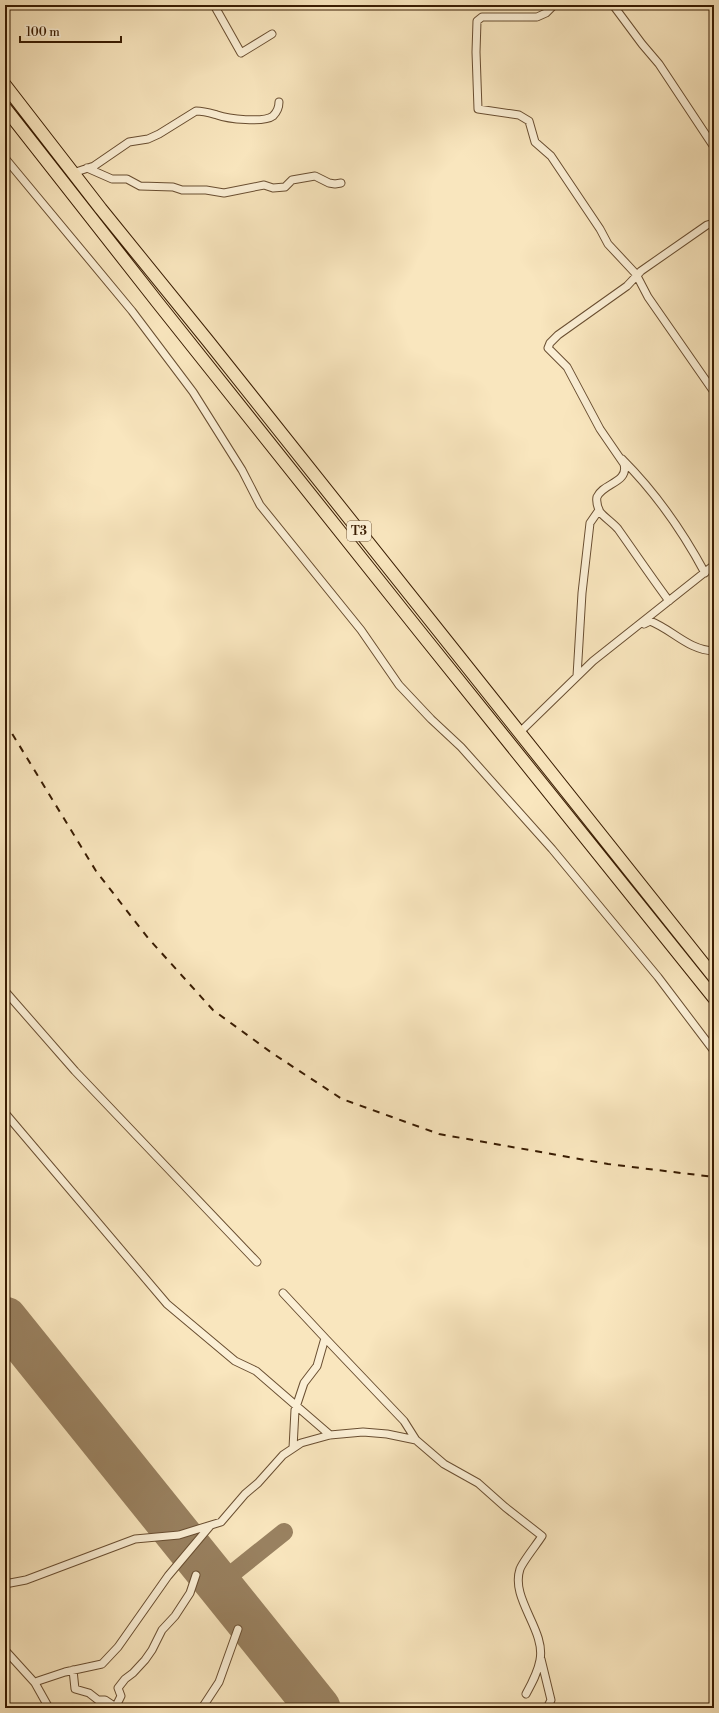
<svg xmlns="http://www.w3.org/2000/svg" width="719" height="1713" font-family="'Libre Bodoni',serif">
	<rect width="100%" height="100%" fill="#f9e6be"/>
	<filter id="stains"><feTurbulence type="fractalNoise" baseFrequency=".005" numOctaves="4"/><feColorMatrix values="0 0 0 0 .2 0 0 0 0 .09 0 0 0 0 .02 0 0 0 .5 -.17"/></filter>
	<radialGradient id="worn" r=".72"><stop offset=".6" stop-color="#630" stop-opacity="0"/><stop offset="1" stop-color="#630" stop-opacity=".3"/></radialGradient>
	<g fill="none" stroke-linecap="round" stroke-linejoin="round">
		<path stroke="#998160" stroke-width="18" d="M219 1584 284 1532"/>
		<path stroke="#998160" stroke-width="45" d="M5 1319 318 1708"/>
		<g stroke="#694e31" stroke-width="9">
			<path id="street" d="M214 5 241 53 272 34
				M554 5 546 13 537 17H482L477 21 476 52 478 109 519 115 529 121 535 142 551 156 600 229 608 244 636 274 648 297 714 392
				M613 5 642 44 659 64 714 147
				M712 5 714 6
				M5 158 132 311 193 392 242 470 260 505 361 630 399 685 431 719 461 747 552 849 658 977 714 1051
				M87 168 112 179H127L140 186 173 187 182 190H206L224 193 264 185 273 188 285 187 292 180 315 176 329 183 335 184 341 183
				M73 173 94 166 129 142 148 139 159 134 196 111C204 111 210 113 217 115 228 119 264 123 273 116 277 112 279 107 279 102
				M622 459C655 492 683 532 705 573
				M669 601C652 578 635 553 618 529 613 523 605 518 600 512 598 508 596 502 597 497 603 483 629 483 624 464L600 429 567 367 548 348 550 343 558 335 627 286 641 271 707 225 714 223
				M644 624 650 621C673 630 688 650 714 651
				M577 676 582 593 590 523 599 510
				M519 733 593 661 714 565
				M5 991 75 1071 257 1262
				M5 1113 167 1304 235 1361 256 1371 330 1435
				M283 1293 325 1338 317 1366 304 1383 295 1410 293 1448
				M325 1338 404 1421 416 1440
				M5 1584 26 1580 135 1539 179 1535 221 1522 245 1494 258 1483 283 1455 301 1443 330 1435 363 1432 387 1434 416 1440 444 1464 478 1483 505 1507 542 1536C537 1544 523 1561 520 1569 510 1599 546 1630 540 1660 538 1672 532 1683 526 1694
				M5 1650 35 1683 38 1681 65 1672 102 1664 118 1647 168 1576 210 1526
				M541 1659 551 1700 547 1708
				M73 1670 75 1689 89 1693 98 1700H105L117 1708
				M35 1683 49 1708
				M115 1708 121 1696 118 1688 125 1679 133 1673 145 1660 152 1650 162 1630 175 1616 190 1593 196 1575
				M202 1708 219 1682 238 1629"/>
		</g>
		<g stroke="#391c02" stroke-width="14">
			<path id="highway" d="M5 85 101 209 208 341 714 977
				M5 108 158 303 420 632 714 998"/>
		</g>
		<use href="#street" stroke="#fbefd5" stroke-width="7"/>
		<use href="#highway" stroke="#f9e6be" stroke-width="12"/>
		<path stroke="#391c02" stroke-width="2" stroke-dasharray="7 7" stroke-linecap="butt" d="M5 722 96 871 148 938 213 1010 272 1053 342 1099 439 1134 608 1164 714 1177"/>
	</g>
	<g text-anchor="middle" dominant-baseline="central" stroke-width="3.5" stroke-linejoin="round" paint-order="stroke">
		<rect fill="#fbefd5" stroke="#735b41" stroke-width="1" x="347" y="521" width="24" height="20" rx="3"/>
		<g font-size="12" font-weight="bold" fill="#391c02">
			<text x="359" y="531">T3</text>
		</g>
	</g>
	<rect width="719" height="1713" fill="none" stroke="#f9e6be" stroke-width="20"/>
	<rect x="6" y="6" width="707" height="1701" fill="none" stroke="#391c02" stroke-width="2"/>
	<rect x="10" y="10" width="699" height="1693" fill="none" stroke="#391c02"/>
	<path d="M20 36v6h101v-6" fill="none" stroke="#391c02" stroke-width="2"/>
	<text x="26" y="36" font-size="12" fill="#391c02" stroke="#fbefd5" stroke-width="3" paint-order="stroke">100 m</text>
	<rect width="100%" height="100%" filter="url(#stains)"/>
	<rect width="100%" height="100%" fill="url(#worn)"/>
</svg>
